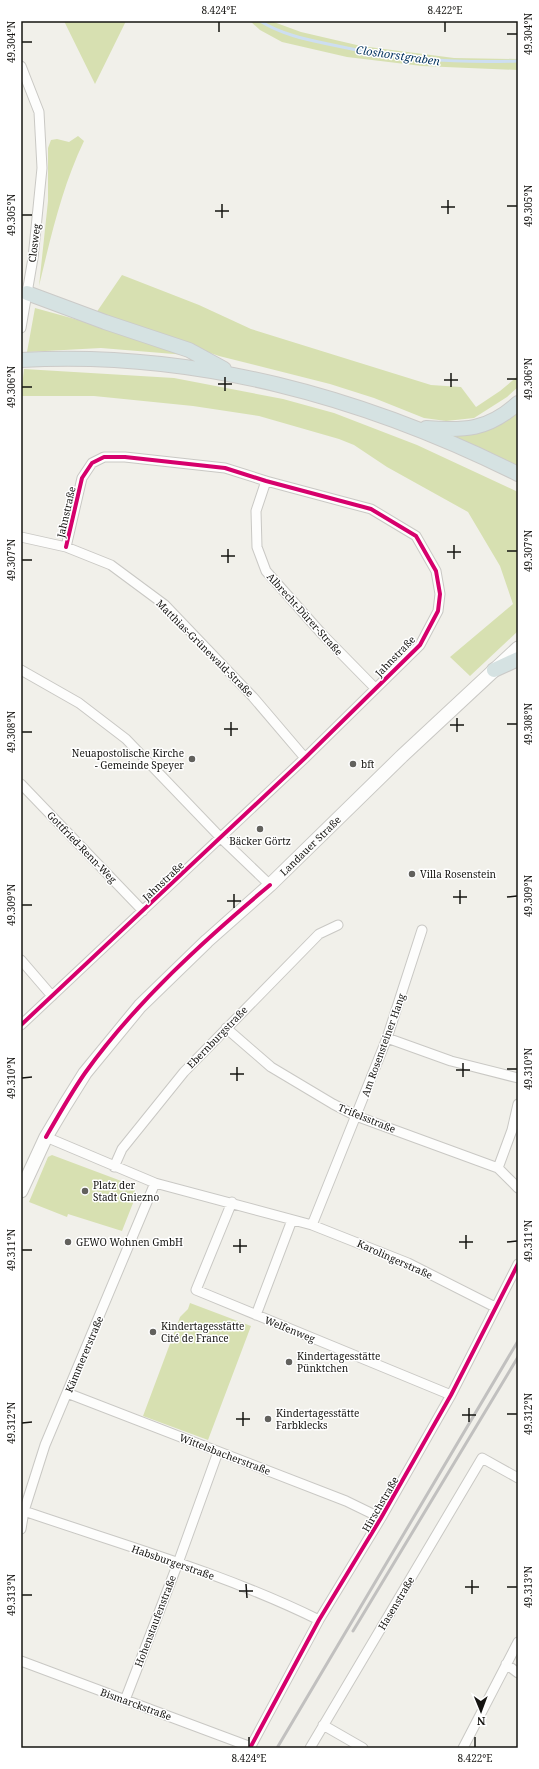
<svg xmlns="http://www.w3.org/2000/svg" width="539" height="1769" font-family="'Noto Serif',serif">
	<rect width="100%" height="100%" fill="#f1f0ea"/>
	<path fill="#d7e0b1" d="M64 21H126L95 84Z
		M250 21H271L301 32 361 46 454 58 518 59V70L422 66 347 57 282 42 260 30Z
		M78 136 84 141C62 187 51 236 39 286L48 201V148L51 140 57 139 69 142Z
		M122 275 199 305 251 329 431 385 461 387 476 407 500 391 518 376V387L507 397 474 418 446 421 424 418 374 398 330 384 219 356 96 313Z
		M35 308 118 331 186 355 101 348 27 352Z
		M24 369 174 378 283 399 334 413 417 445 518 492V631L470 676 450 657 513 604 500 566 468 512 387 467 354 445 339 439 259 416 193 406 94 396H21Z
		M518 410V467L450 435Z
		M52 1155 132 1185 135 1188V1198L122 1231 68 1214 67 1217 29 1202 48 1157Z
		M190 1303 251 1326 208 1440 143 1416 180 1317 188 1309Z"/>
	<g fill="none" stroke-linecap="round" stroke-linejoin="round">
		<path stroke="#cddef1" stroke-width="3" d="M260 21C281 34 304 39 328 44 394 59 451 63 518 61"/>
		<g stroke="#c9c8c4" stroke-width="11">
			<path id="street" d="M21 66 39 112 42 168 33 258 21 328
				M266 481 256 511 257 547 266 571 322 634 375 688
				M21 537 66 547 111 565 165 605 253 697 305 758
				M21 670 79 703 126 739 221 838 270 885
				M21 784 143 911
				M21 960 52 996
				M21 1025 305 758 420 645 438 611 440 594 436 571 416 536 371 509 266 481 225 468 125 457H104L92 463 82 478 66 547
				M226 1028 271 1067 333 1104 356 1116 498 1168 518 1188
				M387 1038 451 1061 518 1078
				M46 1137 155 1183 312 1225 408 1263 495 1307
				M114 1167 122 1149 184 1072 319 934 338 925
				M498 1168 512 1130 518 1104
				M232 1202 196 1290 451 1395
				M312 1225 387 1038 422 930
				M256 1315 292 1220
				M67 1393 346 1501 381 1518
				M24 1511C123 1545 226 1574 319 1620
				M21 1529 24 1511 45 1445 155 1183
				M21 1661 251 1747
				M506 1664 518 1673
				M125 1700 178 1563 218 1452
				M323 1725 363 1748
				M250 1748 319 1620 381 1518 451 1395 518 1264
				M310 1748 482 1458 518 1478
				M463 1748 518 1642"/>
		</g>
		<g stroke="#c9c8c4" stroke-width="15">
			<g id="secondary">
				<path id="s1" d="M21 1191 46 1137 65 1105 85 1073 140 1006 207 941 270 885 402 756 518 648"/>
			</g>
		</g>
		<g stroke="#cbcac8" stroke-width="16">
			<path id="primary" d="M27 293 105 322 189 350 224 369
				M21 360C194 350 364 397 518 474
				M426 428C465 431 488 430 518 403
				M494 670 518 659"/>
		</g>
		<use href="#street" stroke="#fdfdfc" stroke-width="9"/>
		<use href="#secondary" stroke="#fdfdfc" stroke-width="13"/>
		<use href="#primary" stroke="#d5e2e2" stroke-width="14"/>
		<path stroke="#c1c0bf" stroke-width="3" d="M353 1631 518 1357
			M277 1748 518 1341"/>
		<g stroke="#fff" stroke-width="6">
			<path id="cycleway" d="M21 1025 305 758 420 645 438 611 440 594 436 571 416 536 371 509 266 481 225 468 125 457H104L92 463 82 478 66 547
				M46 1137C58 1116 71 1093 85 1073 135 1003 204 940 270 885
				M250 1748 319 1620 381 1518 451 1395 518 1264"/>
		</g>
		<use href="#cycleway" stroke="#d6006c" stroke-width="4"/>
	</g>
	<path fill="none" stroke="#151411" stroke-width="1.5" d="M219 22V32M445 22V32M507 34H517M22 42H32M448 200V214M222 204V218M507 206H517M441 207H455M215 211H229M22 215H32M451 373V387M225 377V391M507 379H517M444 380H458M218 384H232M22 387H32M454 545V559M228 549V563M507 551H517M447 552H461M221 556H235M22 560H32M457 718V732M231 722V736M507 724H517M450 725H464M224 729H238M22 732H32M460 890V904M234 894V908M453 897H467M507 897 517 896M227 901H241M22 905H32M463 1063V1077M237 1067V1081M507 1069H517M456 1070H470M230 1074H244M22 1078 32 1077M466 1235V1249M240 1239V1253M459 1242H473M507 1242 517 1241M233 1246H247M22 1250H32M469 1408V1422M243 1412V1426M507 1414H517M462 1415H476M236 1419H250M22 1423 32 1422M472 1580V1594M246 1584 247 1598M465 1587H479M507 1587H517M239 1591H253M22 1595H32M249 1737V1747M475 1737V1747"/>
	<g fill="#62615d" stroke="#fff" stroke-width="1.5">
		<circle cx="192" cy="759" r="4"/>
		<circle cx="353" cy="764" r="4"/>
		<circle cx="260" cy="829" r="4"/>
		<circle cx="412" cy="874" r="4"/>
		<circle cx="85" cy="1191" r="4"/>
		<circle cx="68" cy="1242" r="4"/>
		<circle cx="153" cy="1332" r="4"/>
		<circle cx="289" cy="1362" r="4"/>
		<circle cx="268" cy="1419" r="4"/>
	</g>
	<g text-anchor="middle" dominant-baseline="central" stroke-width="3" stroke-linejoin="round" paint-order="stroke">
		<g font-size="10" fill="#151411" stroke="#fff">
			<text transform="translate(34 243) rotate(-83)">Closweg</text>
			<text transform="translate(66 512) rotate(-77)">Jahnstraße</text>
			<text transform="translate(305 614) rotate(48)">Albrecht-Dürer-Straße</text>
			<text transform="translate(205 648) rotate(45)">Matthias-Grünewald-Straße</text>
			<text transform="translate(395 656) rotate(-46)">Jahnstraße</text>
			<text stroke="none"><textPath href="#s1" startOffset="455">Landauer Straße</textPath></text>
			<text transform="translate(82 847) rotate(46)">Gottfried-Renn-Weg</text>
			<text transform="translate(163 881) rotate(-43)">Jahnstraße</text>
			<text transform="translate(217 1037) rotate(-46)">Ebernburgstraße</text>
			<text transform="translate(383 1045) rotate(-70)">Am Rosensteiner Hang</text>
			<text transform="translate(367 1118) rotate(22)">Trifelsstraße</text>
			<text transform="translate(395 1259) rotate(24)">Karolingerstraße</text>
			<text transform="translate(290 1329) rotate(22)">Welfenweg</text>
			<text transform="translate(84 1354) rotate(-67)">Kämmererstraße</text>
			<text transform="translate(225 1454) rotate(21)">Wittelsbacherstraße</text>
			<text transform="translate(380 1504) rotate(-60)">Hirschstraße</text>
			<text transform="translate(173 1562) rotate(19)">Habsburgerstraße</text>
			<text transform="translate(396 1603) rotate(-59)">Hasenstraße</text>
			<text transform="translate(155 1621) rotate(-69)">Hohenstaufenstraße</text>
			<text transform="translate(136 1704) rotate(20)">Bismarckstraße</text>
		</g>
		<g font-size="10" fill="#151411" stroke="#fff" text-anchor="start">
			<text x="184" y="753" text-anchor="end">Neuapostolische Kirche<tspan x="184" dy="12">- Gemeinde Speyer</tspan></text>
			<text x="361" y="764">bft</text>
			<text x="260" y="841" text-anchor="middle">Bäcker Görtz</text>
			<text x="420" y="874">Villa Rosenstein</text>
			<text x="93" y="1185">Platz der<tspan x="93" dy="12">Stadt Gniezno</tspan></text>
			<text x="76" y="1242">GEWO Wohnen GmbH</text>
			<text x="161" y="1326">Kindertagesstätte<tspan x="161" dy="12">Cité de France</tspan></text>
			<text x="297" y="1356">Kindertagesstätte<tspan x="297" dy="12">Pünktchen</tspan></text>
			<text x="276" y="1413">Kindertagesstätte<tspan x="276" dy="12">Farbklecks</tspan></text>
		</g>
		<g font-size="11" font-style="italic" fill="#00315c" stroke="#fff">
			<text transform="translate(398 55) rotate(8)">Closhorstgraben</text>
		</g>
	</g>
	<rect width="539" height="1769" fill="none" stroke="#ffffff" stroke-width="44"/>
	<g transform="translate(481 1711) rotate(179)" stroke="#ffffff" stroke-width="3" paint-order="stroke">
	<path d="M0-3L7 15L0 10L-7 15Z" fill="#151411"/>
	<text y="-6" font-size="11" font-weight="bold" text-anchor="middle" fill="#151411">N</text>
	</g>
	<rect x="22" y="22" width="495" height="1725" fill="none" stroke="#151411" stroke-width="1.5"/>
	<g font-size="10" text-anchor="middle" fill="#151411">
		<text x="219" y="14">8.424°E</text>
		<text x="445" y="14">8.422°E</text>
		<text transform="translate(528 34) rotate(-90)" y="4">49.304°N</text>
		<text transform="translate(11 42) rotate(-90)" y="4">49.304°N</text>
		<text transform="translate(528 206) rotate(-90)" y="4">49.305°N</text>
		<text transform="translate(11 215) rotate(-90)" y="4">49.305°N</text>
		<text transform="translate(528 379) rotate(-90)" y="4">49.306°N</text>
		<text transform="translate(11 387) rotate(-90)" y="4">49.306°N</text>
		<text transform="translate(528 551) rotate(-90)" y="4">49.307°N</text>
		<text transform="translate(11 560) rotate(-90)" y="4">49.307°N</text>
		<text transform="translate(528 724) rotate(-90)" y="4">49.308°N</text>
		<text transform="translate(11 732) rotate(-90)" y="4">49.308°N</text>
		<text transform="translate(528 896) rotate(-90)" y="4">49.309°N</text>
		<text transform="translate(11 905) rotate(-90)" y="4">49.309°N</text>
		<text transform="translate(528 1069) rotate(-90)" y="4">49.310°N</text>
		<text transform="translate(11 1078) rotate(-90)" y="4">49.310°N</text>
		<text transform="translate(528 1241) rotate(-90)" y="4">49.311°N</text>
		<text transform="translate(11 1250) rotate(-90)" y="4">49.311°N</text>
		<text transform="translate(528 1414) rotate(-90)" y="4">49.312°N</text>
		<text transform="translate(11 1423) rotate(-90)" y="4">49.312°N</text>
		<text transform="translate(528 1587) rotate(-90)" y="4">49.313°N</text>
		<text transform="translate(11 1595) rotate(-90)" y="4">49.313°N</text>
		<text x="249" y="1762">8.424°E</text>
		<text x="475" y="1762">8.422°E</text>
	</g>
</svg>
